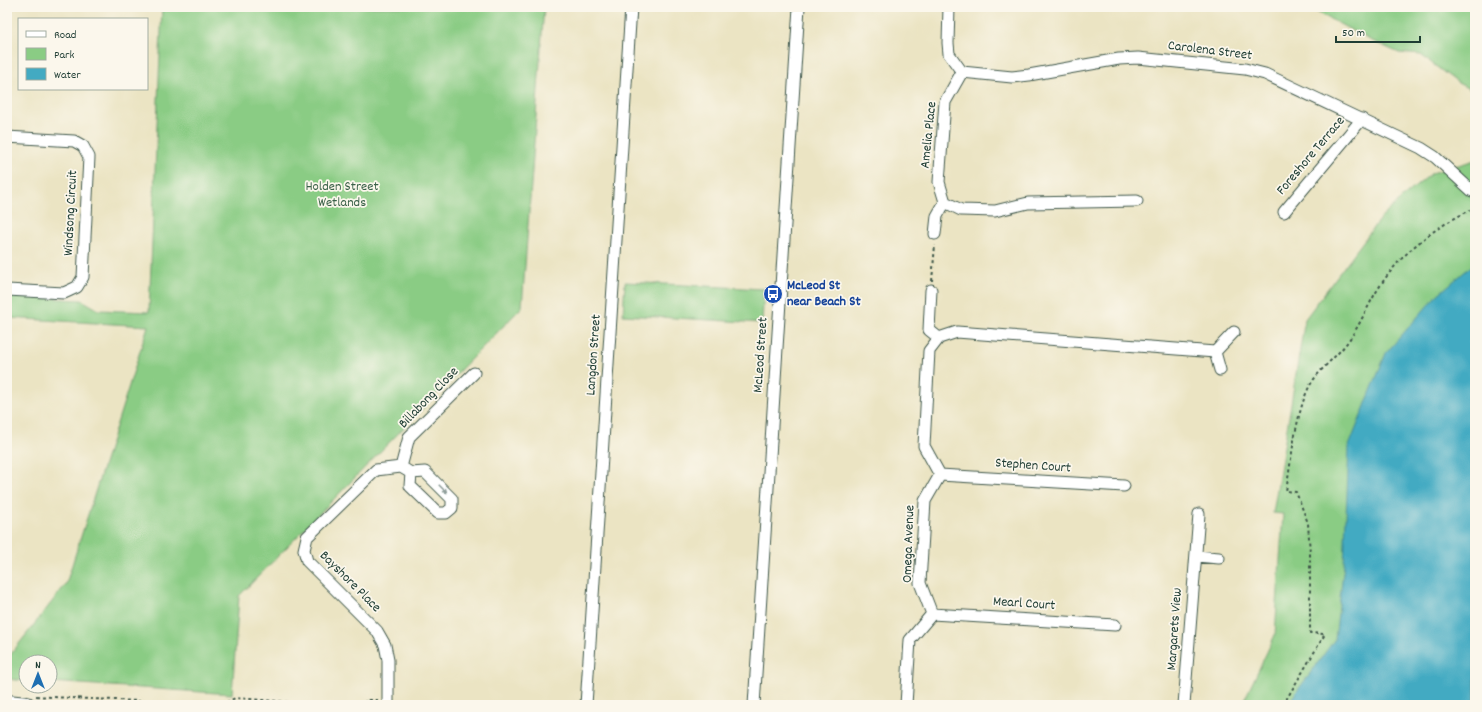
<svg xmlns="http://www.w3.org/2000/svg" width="1482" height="712" font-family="Dekko,sans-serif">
	<rect width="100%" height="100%" fill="#fbf7ec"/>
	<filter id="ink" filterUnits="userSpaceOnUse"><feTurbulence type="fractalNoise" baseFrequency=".025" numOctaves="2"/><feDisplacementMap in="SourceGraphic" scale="8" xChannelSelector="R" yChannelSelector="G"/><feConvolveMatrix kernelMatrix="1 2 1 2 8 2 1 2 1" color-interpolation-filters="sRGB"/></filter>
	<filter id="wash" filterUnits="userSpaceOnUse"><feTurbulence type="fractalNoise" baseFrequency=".012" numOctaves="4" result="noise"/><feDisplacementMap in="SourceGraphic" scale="16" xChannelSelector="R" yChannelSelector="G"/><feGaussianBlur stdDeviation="0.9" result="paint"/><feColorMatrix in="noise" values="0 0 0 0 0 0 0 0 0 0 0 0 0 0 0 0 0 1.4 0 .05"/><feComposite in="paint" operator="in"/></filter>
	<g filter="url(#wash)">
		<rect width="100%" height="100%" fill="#ebe4c3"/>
		<path fill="#8acc84" stroke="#54845c" d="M162 7H544L522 307 239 596 232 694 50 682V662H26V681L7 679V659L66 584 148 326 7 318V296L82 300 99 310 149 312Z
			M1305 7H1475V92L1458 83 1421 55 1399 53 1368 39 1313 10Z
			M1475 160V705H1242L1275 635 1283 514 1273 513 1305 319 1379 220 1403 197 1432 173Z
			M625 282 764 289 762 323 623 315Z"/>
		<path fill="#43aac2" stroke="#31747b" d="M1475 263V705H1287L1335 639 1344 565 1349 446 1386 353 1436 296Z"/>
	</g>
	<g filter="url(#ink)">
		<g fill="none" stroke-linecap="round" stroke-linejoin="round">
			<g stroke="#3e5649" stroke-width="13">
				<path id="street" d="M949 7 948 43 949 54 962 72 945 102 939 182 945 202 961 210 995 211 1028 203 1137 201
					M962 72 1012 77 1029 75 1119 59 1138 58 1245 69 1265 74 1421 148 1435 157 1472 191
					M7 137 74 141 83 146 89 157 83 277 77 287 64 293 7 290
					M1284 212 1362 119
					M935 234 937 216 945 202
					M931 290 929 330 939 338
					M1220 370 1215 352 1234 332
					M401 467 409 437 474 373
					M940 475 1124 486
					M1196 556 1219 558
					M932 614 1115 625
					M388 705V660L385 645 377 631 307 561 304 550 307 537 376 470 401 467 411 473 425 472 452 499V508L446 513H438L410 486 411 473
					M586 705 631 7
					M754 705 799 7
					M906 705 910 640 932 614 920 583 925 501 940 475 924 446 929 351 939 338 957 332 1215 352
					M1184 705 1199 514"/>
			</g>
			<g stroke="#3e5649" stroke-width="18">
				<path id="secondary" d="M7 703 27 705"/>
			</g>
			<path stroke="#3e5649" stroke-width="2" stroke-dasharray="3 3" stroke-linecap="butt" d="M1466 7 1475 11
				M932 281 935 245
				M36 696C97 700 158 701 219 705
				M221 705 235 698 329 705
				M358 705 369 700H378
				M1283 705 1325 634 1310 633V553L1308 523 1296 492 1286 491C1291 462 1294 430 1303 402 1305 396 1308 388 1312 382 1321 368 1336 357 1346 344 1361 325 1368 303 1382 283 1405 249 1438 225 1475 208"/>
			<use href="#street" stroke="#fff" stroke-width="11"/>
			<use href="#secondary" stroke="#fff" stroke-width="16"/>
		</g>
		<defs><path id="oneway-solid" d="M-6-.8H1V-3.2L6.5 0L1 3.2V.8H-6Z"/></defs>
		<use fill="#8f9e9a" href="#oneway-solid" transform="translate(443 489) rotate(45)"/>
	</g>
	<defs>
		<g id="bus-disc" transform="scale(1)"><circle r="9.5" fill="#1a4fb4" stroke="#fbf7ec"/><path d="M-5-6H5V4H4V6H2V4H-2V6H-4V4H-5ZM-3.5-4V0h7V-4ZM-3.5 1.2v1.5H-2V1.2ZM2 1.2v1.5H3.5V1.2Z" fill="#fff"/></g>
	</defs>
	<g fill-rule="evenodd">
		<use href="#bus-disc" x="773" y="294"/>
	</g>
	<g text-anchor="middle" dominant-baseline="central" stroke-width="3.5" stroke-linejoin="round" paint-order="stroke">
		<g font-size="14" fill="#1f3d34" stroke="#fbf7ec">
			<text transform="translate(1210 51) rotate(7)">Carolena Street</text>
			<text transform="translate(929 135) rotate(-84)">Amelia Place</text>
			<text transform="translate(1311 156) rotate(-50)">Foreshore Terrace</text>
			<text transform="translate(71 213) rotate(-87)">Windsong Circuit</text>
			<text transform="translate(594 355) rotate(-86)">Langdon Street</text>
			<text transform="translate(761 355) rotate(-86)">McLeod Street</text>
			<text transform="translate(429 398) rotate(-46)">Billabong Close</text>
			<text transform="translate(1033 466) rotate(4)">Stephen Court</text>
			<text transform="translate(909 544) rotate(-88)">Omega Avenue</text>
			<text transform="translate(350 582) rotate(45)">Bayshore Place</text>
			<text transform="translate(1024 604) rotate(4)">Mearl Court</text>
			<text transform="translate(1175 629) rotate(-86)">Margarets View</text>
		</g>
		<g font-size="14" fill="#3a6148" stroke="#fbf7ec">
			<text x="342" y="187">Holden Street<tspan x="342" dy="16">Wetlands</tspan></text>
		</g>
		<g font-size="14" font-weight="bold" fill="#164399" stroke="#fbf7ec" text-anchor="start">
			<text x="787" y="286">McLeod St<tspan x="787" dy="16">near Beach St</tspan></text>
		</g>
	</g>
	<rect width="1482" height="712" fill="none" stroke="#fbf7ec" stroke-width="24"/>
	<rect x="18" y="18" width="130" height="72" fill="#fbf7ec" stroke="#a3ada2"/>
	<rect x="26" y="31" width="20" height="6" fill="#ffffff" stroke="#a3ada2"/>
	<text x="54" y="38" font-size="12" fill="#1f3d34">Road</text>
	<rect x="26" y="48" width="20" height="12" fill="#8acc84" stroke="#a3ada2"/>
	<text x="54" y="58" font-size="12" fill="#1f3d34">Park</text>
	<rect x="26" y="68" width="20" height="12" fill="#43aac2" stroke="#a3ada2"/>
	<text x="54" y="78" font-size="12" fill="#1f3d34">Water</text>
	<g transform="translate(38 674)"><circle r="19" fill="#fbf7ec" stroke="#a3ada2"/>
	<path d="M0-3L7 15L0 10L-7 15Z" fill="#1f6fb2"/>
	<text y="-6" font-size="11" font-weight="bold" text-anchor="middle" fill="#1f3d34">N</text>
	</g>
	<path d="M1336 36v6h84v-6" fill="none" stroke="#1f3d34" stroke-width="2"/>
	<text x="1342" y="36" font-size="12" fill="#1f3d34" stroke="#fbf7ec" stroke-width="3" paint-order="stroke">50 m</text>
</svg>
